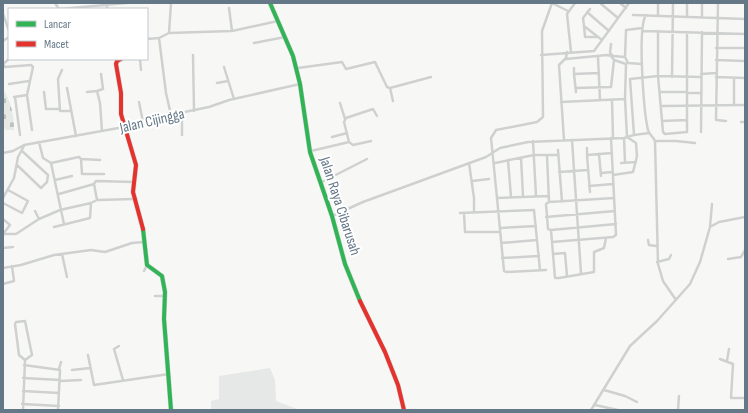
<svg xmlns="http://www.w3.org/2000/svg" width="748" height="413" font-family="'Sofia Sans Condensed',sans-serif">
	<defs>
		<pattern id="cemetery-stones" width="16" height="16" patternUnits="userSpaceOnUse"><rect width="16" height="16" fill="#e6eae4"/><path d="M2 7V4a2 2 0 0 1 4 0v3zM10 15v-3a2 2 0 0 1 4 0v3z" fill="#bec2bf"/></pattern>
	</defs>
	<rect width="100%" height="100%" fill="#f7f7f6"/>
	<path fill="#e6e7e7" d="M270 368 275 380 276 401 300 410H211V401L219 399V376Z"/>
	<path fill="url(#cemetery-stones)" d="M3 89C11 102 14 114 14 130H6L3 128Z"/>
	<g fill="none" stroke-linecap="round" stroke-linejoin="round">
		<g stroke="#d4d5d6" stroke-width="5">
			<path id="fast" d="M270 3 293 56 300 84 310 152 332 216 345 264 360 301
				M143 229 147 265 162 276 165 292 164 319 171 410"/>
		</g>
		<g stroke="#d4d5d6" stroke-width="5">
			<path id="jam" d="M121 59 117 61 116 64 121 93V114L136 165 133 192 143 229
				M360 301 385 352 398 385 404 410"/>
		</g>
		<path stroke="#cfd1d1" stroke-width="2.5" d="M55 3 59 9
			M600 3 618 18
			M620 3 626 8
			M718 3 716 120 726 121
			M107 5V9
			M229 8 232 31
			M60 9 127 3
			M590 9 583 18 584 26 602 40
			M587 12 609 31
			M3 14 9 31
			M633 15 745 19
			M646 15C637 28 644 113 648 130 649 135 653 136 655 141L658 264 663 281 676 300
			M658 15V3
			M687 15V3
			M702 16V3
			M584 26 585 37H597
			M643 31 745 34
			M658 31V76L663 132 665 134 687 132V32
			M169 33 232 31 278 21
			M159 38 166 93 171 115
			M147 39 159 38 169 33 171 3
			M3 41 9 37
			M254 43 285 37
			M611 44 610 53 613 56 625 57 628 63 642 64
			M716 48H745
			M571 52 567 14 575 3
			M193 55 194 111
			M541 55 594 51 629 3
			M598 57 600 100
			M625 57 626 30 642 28
			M9 59 3 64 5 67 31 65 33 67 27 95 32 130
			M140 59 141 70
			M566 59 607 55 611 56 614 60
			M716 60 745 61
			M224 67 234 99
			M298 68 342 62 346 69 375 62 387 87 390 88 431 77
			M574 68V74
			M62 70 58 79 60 111H71
			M701 74 716 73
			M672 77 673 3
			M716 77 745 78
			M217 83 228 81
			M9 84 29 81
			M67 88 76 136
			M390 88 393 101
			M576 88 611 87 614 60 626 64 625 99 627 137 636 143 637 156 633 172 613 175
			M97 91 103 89 101 74
			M44 92 46 109H60
			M87 92 97 91 100 103 102 131
			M576 92 574 74 599 73
			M660 92H687
			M687 93H701
			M14 97 27 95
			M15 97 20 135
			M612 100 613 138
			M139 102 143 122
			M561 102 625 99
			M340 103 345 119
			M734 105V78
			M662 106 745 105
			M182 113V135
			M662 121 687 120
			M741 122H745
			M701 132 702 32
			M649 133 634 135 630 79 658 76 701 77
			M332 137 347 133
			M624 138 625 162
			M564 140 559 65 566 58 567 52
			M572 140 581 273
			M533 141 536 196
			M655 141H676L695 143
			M39 142 43 158 51 163 64 224
			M349 142 353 145 371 141
			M587 148V155
			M558 150 562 202
			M311 151 349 142 344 122 346 118 373 109 377 116
			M3 153 13 151 24 145 124 127 165 116 209 107 229 100 300 84
			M599 154 601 176
			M547 155 549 202
			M521 158 523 196
			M81 159 100 160
			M508 160 511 197
			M51 163 79 157 81 159 82 174H104
			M469 163 474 198V213
			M495 163 534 155H558
			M621 163 636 162
			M17 165 41 188 47 182 48 175 22 151
			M559 172 588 170
			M601 173 613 172
			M55 180 72 176
			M472 181 489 179
			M320 183 367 159
			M94 184 97 200
			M589 186 613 184
			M590 192 587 155 612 153
			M59 194 94 184 96 181 135 182
			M549 196 497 198 491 138 496 130 537 122 543 117 542 31 552 3 568 11
			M3 198 14 178 18 157 24 146
			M497 198 504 271 506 272 546 270
			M3 203 22 213 28 201 8 190
			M35 211 39 219
			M460 213 534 210 537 240
			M464 213 465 232H500
			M332 216 363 202 486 157 500 148 528 142 624 138 634 135
			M546 217 615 211
			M3 219 10 225 3 234
			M54 227 90 218 91 203
			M710 227 712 204
			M500 228 536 226
			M551 230 616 224
			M3 234H16L39 219 60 210 91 203 97 200 134 199
			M606 238 604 248 594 252V272L559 278H555L551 230 548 229 546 204 549 202 614 198
			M648 240 649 245 656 246
			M552 242 613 237 616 235 611 138
			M501 243 537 240 540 270
			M3 248 13 247
			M62 254 67 277
			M553 254 565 253 567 276
			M502 258 539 256
			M728 259 741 257 745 250
			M657 262 669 259 671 255
			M3 268 21 265 54 255 91 250 105 252 132 243 144 242
			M144 271 147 265
			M3 284 14 281 12 266
			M155 296H164
			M25 321 32 355 25 360 19 355 15 324 16 322Z
			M119 346 114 349 123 380
			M88 355 94 385 169 374
			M720 359 733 364 731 398H745
			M727 361 729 349
			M24 365 60 370 58 410
			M59 369 61 362
			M72 370 90 368
			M23 378 60 380
			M60 381 81 380
			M604 390 625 396 637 402
			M23 391 59 393
			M22 404 59 406
			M595 405 618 410
			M23 410 25 360
			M591 410 630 346 657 321 690 284 700 262 710 227 719 222 745 217
			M678 410 679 396"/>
		<use href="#fast" stroke="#30b455" stroke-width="4"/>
		<use href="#jam" stroke="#e5322d" stroke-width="4"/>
	</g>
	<g text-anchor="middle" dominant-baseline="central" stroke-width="4" stroke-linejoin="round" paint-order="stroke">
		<g font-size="15" fill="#657888" stroke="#fff">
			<text transform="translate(152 121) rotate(-13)">Jalan Cijingga</text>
			<text transform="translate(340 206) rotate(72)">Jalan Raya Cibarusah</text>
		</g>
	</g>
	<rect width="748" height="413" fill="none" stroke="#657888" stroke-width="8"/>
	<rect x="8" y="8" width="140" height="52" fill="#ffffff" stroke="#c1c9cf"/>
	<rect x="16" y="21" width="20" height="6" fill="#30b455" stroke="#c1c9cf"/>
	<text x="44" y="28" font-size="12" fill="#657888">Lancar</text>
	<rect x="16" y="41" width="20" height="6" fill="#e5322d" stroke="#c1c9cf"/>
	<text x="44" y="48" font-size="12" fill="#657888">Macet</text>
</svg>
